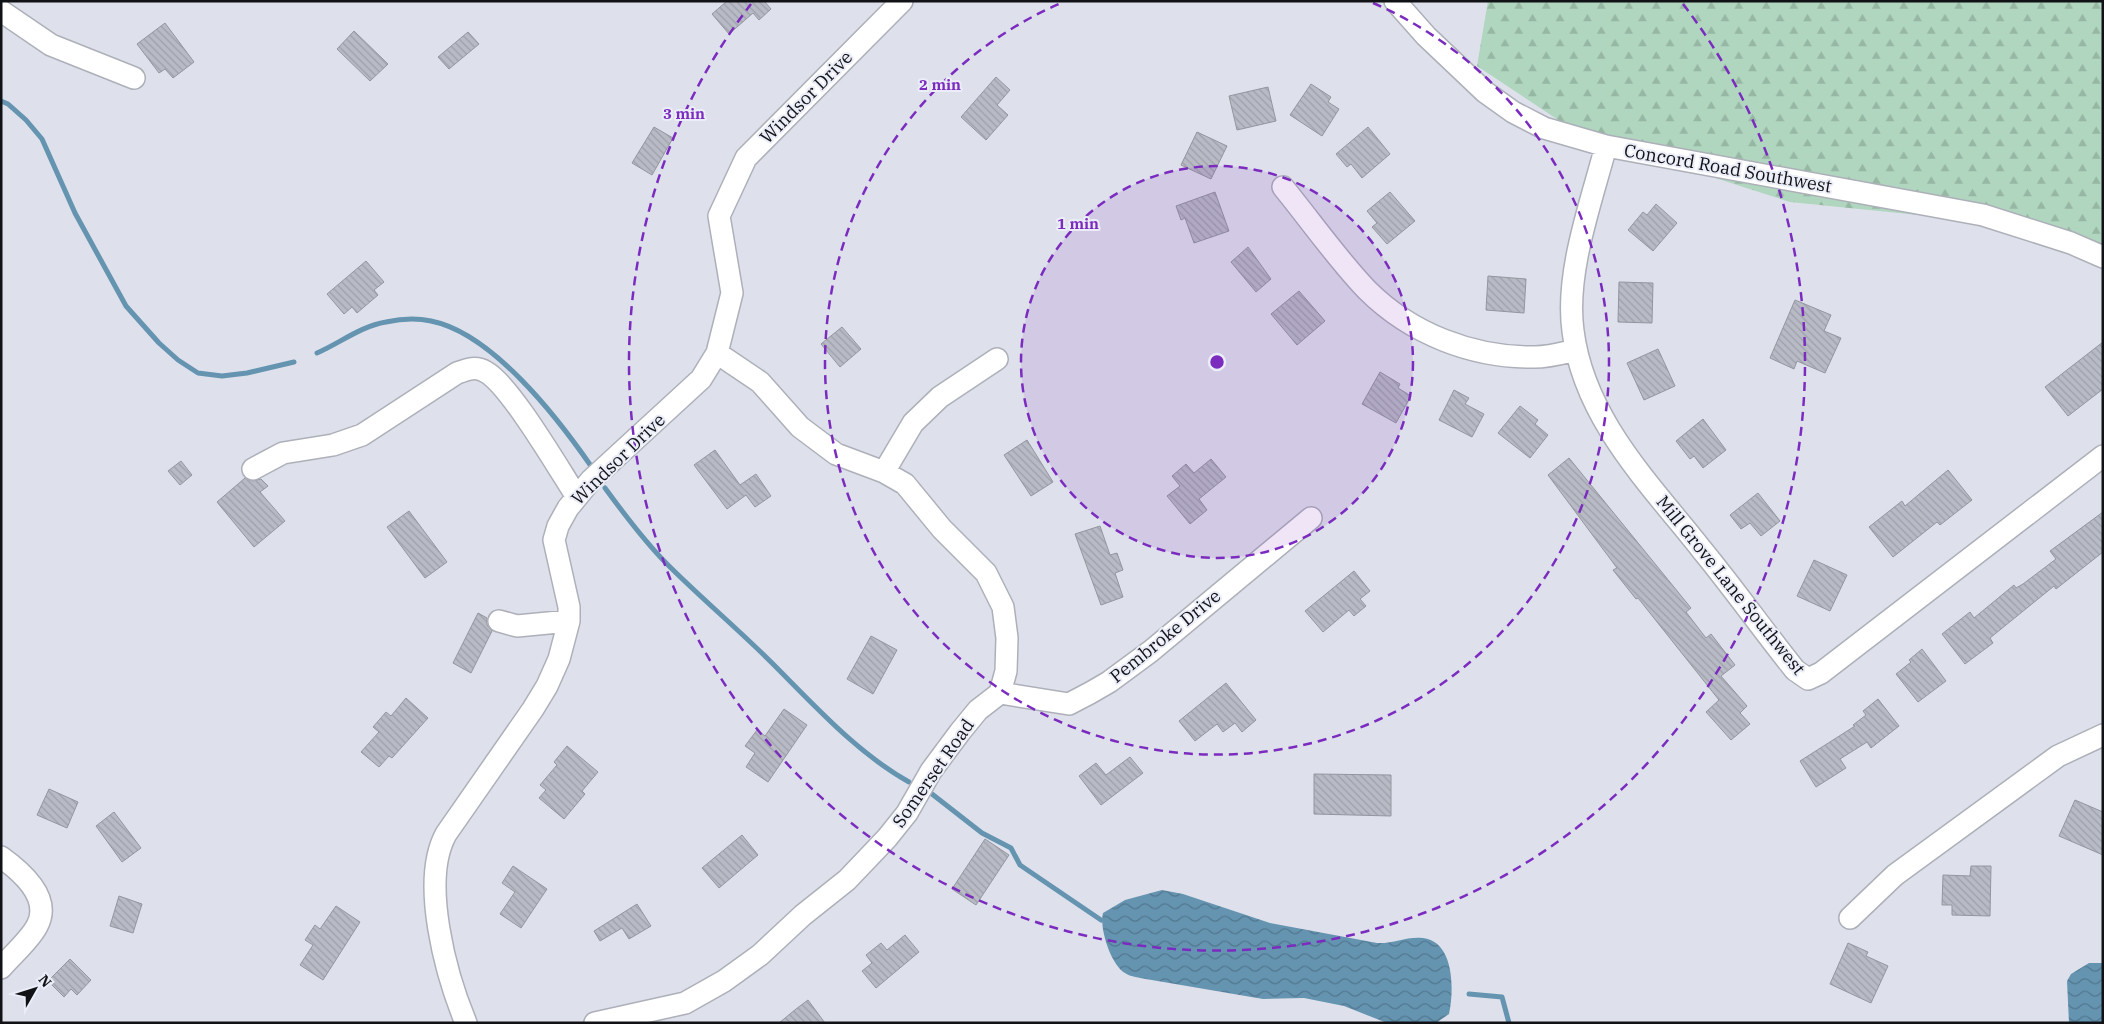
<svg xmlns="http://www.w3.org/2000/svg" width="2104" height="1024" font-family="'IBM Plex Serif',serif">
	<defs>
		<pattern id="forest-firs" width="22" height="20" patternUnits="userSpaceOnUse" patternTransform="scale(1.25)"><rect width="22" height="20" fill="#b0d6bf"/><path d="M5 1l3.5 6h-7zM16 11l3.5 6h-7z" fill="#96b7a3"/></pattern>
		<pattern id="water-waves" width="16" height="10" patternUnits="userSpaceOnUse" patternTransform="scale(1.25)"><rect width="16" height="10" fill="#6594b1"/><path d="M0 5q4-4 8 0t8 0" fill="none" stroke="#52778f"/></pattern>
		<pattern id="building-back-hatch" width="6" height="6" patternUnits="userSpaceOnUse" patternTransform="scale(1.25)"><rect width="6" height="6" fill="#b8bbc5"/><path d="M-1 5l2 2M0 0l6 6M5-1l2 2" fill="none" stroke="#9da0a8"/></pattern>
	</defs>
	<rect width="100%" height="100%" fill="#dee1eb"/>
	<path fill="url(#forest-firs)" d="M1488 1H2103V246L2036 227 1790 202 1581 135 1477 66Z"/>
	<path fill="url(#water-waves)" d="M1162 890 1183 894 1270 923 1377 943C1393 944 1407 936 1423 938 1455 942 1454 991 1449 1014L1436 1023H1387L1344 1006 1304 998 1263 999 1140 978C1136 977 1129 976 1125 973 1111 965 1099 928 1103 913L1125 900Z
		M2089 963H2103V1023H2069L2067 981 2071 974Z"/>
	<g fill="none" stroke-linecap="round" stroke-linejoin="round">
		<path stroke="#6594b1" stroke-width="5" d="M1 101 8 104 26 120 42 139 75 213 126 306 159 343 178 360 198 373 222 376 247 373 294 362
			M317 353C340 343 361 326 386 322 400 319 417 318 431 321 492 333 557 417 591 466
			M605 488C624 514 644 541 667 564 701 598 738 629 772 663 814 705 857 753 909 782
			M932 794 982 833 1011 848 1020 865 1101 920
			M1469 994 1502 997 1509 1023"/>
	</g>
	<path fill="url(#building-back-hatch)" stroke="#93969f" d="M727 1H767L765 2 771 9 759 20 753 13 729 34 712 14Z
		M165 23 194 62 173 78 165 69 159 73 137 44Z
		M354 31 388 64 370 81 337 49Z
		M468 32 479 44 449 69 438 57Z
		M996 77 1010 90 997 105 1008 115 986 140 961 117Z
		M1311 84 1331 97 1328 102 1339 109 1322 136 1290 115Z
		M1268 87 1276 121 1237 130 1229 96Z
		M654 127 673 138 652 175 632 163Z
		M1368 127 1390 154 1362 178 1351 164 1347 167 1336 154Z
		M1197 132 1227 146 1211 179 1181 165Z
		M1215 192 1229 231 1194 243 1185 218 1181 220 1176 206Z
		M1390 192 1415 221 1387 244 1372 227 1377 223 1367 211Z
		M1656 204 1677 223 1653 251 1628 230 1643 212 1647 215Z
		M1248 247 1271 279 1256 292 1231 262Z
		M366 261 384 282 374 290 378 295 357 313 352 307 344 314 327 294Z
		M1488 276 1526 279 1524 313 1486 310Z
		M1619 282 1653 283 1652 323 1618 322Z
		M1299 291 1325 321 1297 345 1271 314Z
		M1795 300 1831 315 1824 331 1841 338 1825 373 1797 361 1794 369 1770 358Z
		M842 327 861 349 840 367 821 344Z
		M2103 342V389L2068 416 2045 387Z
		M1658 349 1675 386 1644 400 1627 363Z
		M1380 372 1400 384 1398 388 1411 396 1396 423 1362 404Z
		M1454 390 1469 398 1465 404 1484 414 1472 437 1439 420Z
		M1520 406 1538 420 1535 424 1548 435 1530 458 1498 433Z
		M1703 419 1726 450 1703 468 1694 456 1690 459 1676 441Z
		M1027 440 1053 482 1031 496 1004 455Z
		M715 450 740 485 756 474 771 496 755 507 746 495 727 509 694 465Z
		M1569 458 1691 608 1686 612 1706 638 1711 634 1735 665 1721 676 1747 706 1740 713 1750 724 1731 740 1706 712 1719 700 1638 598 1636 599 1613 570 1617 568 1548 475Z
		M1211 459 1226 477 1199 499 1207 510 1190 524 1167 496 1180 486 1172 476 1186 464 1194 473Z
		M181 461 192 475 180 485 168 471Z
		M1948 470 1972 500 1940 525 1937 522 1893 557 1869 527 1902 501 1905 506Z
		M245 478 253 481 261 479 268 486 260 492 285 521 254 547 217 502Z
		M1758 493 1780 521 1761 536 1750 523 1741 529 1730 515Z
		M409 511 447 562 425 578 387 527Z
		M2103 512V552L2056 589 2054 586 1990 638 1993 643 1965 664 1942 634 1970 612 1974 618 2014 585 2016 588 2023 584 2056 559 2050 551Z
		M1100 526 1110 555 1117 553 1123 570 1115 573 1123 597 1101 605 1075 534Z
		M1814 560 1847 575 1830 611 1797 596Z
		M1354 571 1370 591 1360 599 1366 606 1354 616 1349 610 1323 632 1305 611Z
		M478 613 487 618V625L492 631 471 673 453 663Z
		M871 636 897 650 873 694 847 679Z
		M1922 649 1946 681 1918 702 1896 674 1911 662 1909 660Z
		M1226 683 1256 720 1242 732 1235 723 1223 732 1217 724 1195 741 1179 721Z
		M406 698 428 718 392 758 389 756 379 767 361 752 379 732 373 727 386 712 391 716Z
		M1878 699 1899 726 1871 748 1867 742 1840 759 1846 768 1816 787 1800 761 1855 726 1853 725 1866 715 1863 711Z
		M784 709 807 725 768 782 746 767 755 753 745 746 757 730 765 736Z
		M567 746 598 772 582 791 585 794 564 819 539 798 546 790 540 785 557 765 554 762Z
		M1130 757 1143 773 1101 805 1079 776 1096 763 1106 775Z
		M1314 774 1391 775V816L1314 814Z
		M49 789 78 802 67 828 37 815Z
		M2075 800 2103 812V855L2059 836Z
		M114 812 141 848 122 862 96 826Z
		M742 835 758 855 719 888 702 868Z
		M985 839 1009 855 976 905 952 889Z
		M513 866 547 889 521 928 500 914 515 892 502 883Z
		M1971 866H1991L1990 916 1952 915V905H1942L1943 875 1970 876Z
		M119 896 142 904 133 933 110 926Z
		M637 904 651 926 629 939 622 928 600 941 594 931Z
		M336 906 360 922 323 980 300 965 313 945 305 940 315 925 320 929Z
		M905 935 919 952 876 988 862 971 872 963 866 955 881 943 887 950Z
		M1848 943 1868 952 1866 956 1888 966 1871 1003 1830 984Z
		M70 959 91 980 77 995 71 989 64 997 48 981Z
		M808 1000 825 1023H779L796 1009Z"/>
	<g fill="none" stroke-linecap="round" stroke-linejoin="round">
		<g stroke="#adb0b9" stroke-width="24">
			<path id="minor" d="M1395 1 1426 36 1485 92 1513 112 1544 128 1606 146 1983 215 2071 243 2103 257
				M1 11 51 45 134 78
				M1606 146C1591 203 1565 273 1573 331 1584 419 1650 484 1702 550 1734 589 1763 630 1795 670L1808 679 1821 673 2103 456
				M1283 187C1310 220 1338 260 1367 290 1411 334 1473 358 1535 357 1549 357 1563 353 1576 350
				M253 469 283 453 333 445 362 435 457 373C468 369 476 366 486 372 510 385 560 471 577 497
				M884 472 913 423 940 397 997 359
				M499 621 517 626 569 621
				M1000 693 1069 704 1090 693 1109 682 1151 651 1311 518
				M1 857C22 872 52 898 37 926 29 941 12 955 1 968
				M1850 918 1895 875 2058 756 2103 735
				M466 1023C446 975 420 881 446 834L533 709 547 686 559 659 569 621V607L554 540 558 526 568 508 591 480 701 379 717 353 732 293 719 216 746 158 902 1
				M595 1023 685 1003 724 981 760 955 803 915 847 880 887 838 907 813 931 771 960 732 978 710 1000 693 1006 671 1007 638 1003 607 986 573 942 529 905 484 884 472 836 454 800 427 760 382 717 353"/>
		</g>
		<use href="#minor" stroke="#fff" stroke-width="21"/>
	</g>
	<circle cx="1217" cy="362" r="196" fill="#7b2cbf" fill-opacity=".12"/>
	<g fill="none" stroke="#7b2cbf" stroke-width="2.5" stroke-dasharray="9 6">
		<circle cx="1217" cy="362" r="196"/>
		<path d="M1373 3A392 392 0 1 1 1061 3"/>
		<path d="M1683 4A588 588 0 1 1 751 4"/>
	</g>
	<g text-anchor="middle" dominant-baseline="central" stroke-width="4" stroke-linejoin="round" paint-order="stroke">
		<g font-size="18" fill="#111216" stroke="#ebeef8">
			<text transform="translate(806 97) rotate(-45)">Windsor Drive</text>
			<text transform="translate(1728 168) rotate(10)">Concord Road Southwest</text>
			<text transform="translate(618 459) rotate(-44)">Windsor Drive</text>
			<text transform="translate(1731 585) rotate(51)">Mill Grove Lane Southwest</text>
			<text transform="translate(1165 636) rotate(-39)">Pembroke Drive</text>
			<text transform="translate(933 773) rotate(-55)">Somerset Road</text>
		</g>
	</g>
	<circle cx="1217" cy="362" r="8" fill="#7b2cbf" stroke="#ebeef8" stroke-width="2.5"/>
	<g font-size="15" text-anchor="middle" font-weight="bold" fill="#7b2cbf" stroke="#ebeef8" stroke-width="4" stroke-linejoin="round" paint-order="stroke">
		<text x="940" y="90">2 min</text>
		<text x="684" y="119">3 min</text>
		<text x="1078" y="229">1 min</text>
	</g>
	<rect width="2104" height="1024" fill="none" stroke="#111216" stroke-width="5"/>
	<g transform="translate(35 989) rotate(51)" stroke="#ebeef8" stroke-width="4" paint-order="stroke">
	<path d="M0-4L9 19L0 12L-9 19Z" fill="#111216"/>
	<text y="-8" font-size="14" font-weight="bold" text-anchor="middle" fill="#111216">N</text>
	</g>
</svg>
